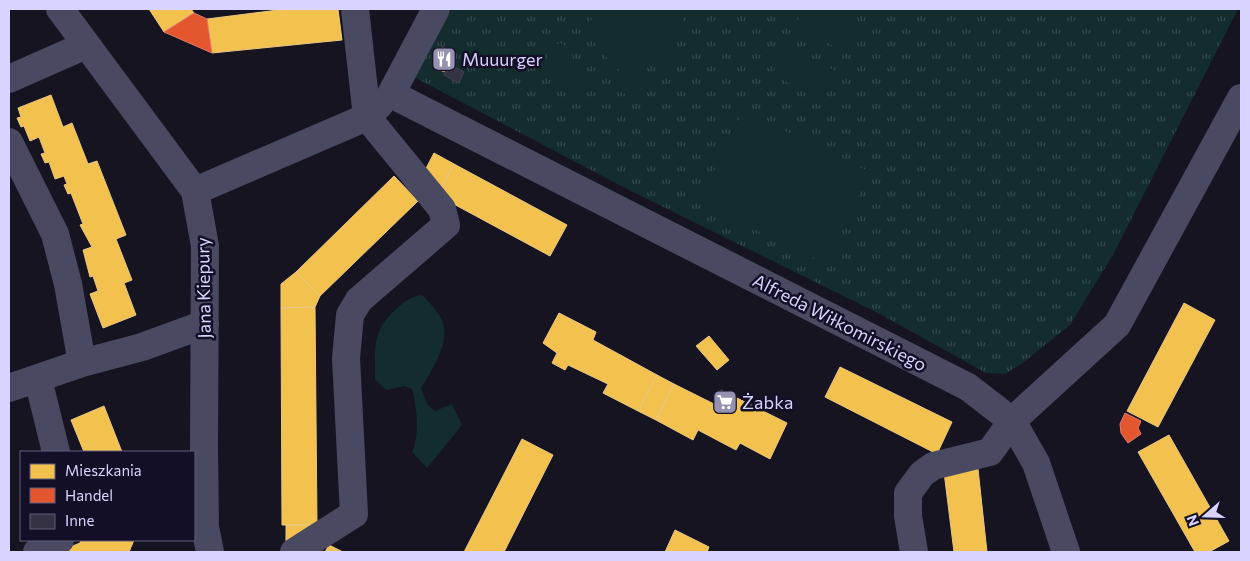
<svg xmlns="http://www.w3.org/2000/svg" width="1250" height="561" font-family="Commissioner,sans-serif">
	<defs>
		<pattern id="grass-tufts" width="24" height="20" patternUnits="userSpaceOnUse" patternTransform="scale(1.25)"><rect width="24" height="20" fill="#132c2d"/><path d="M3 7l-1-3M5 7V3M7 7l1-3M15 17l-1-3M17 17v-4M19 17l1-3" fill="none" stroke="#354a4c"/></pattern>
	</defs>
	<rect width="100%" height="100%" fill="#161421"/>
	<path fill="url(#grass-tufts)" d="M452 9H1238L1114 253 1070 325 1024 362 1005 374 986 373 880 314 629 190 414 77Z"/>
	<path fill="#132c2d" d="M586 9H685L684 20 672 37 678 46C669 63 665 63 647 66L641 86 629 95 621 92 618 84 619 70C606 60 598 44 587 31L592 19Z
		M803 9H815L857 28 846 52 795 27Z
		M560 43 569 48 575 63 584 70 583 82 580 86 571 87 548 58 546 52 549 48Z
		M785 47 836 71 823 99 772 75Z
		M743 111 870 172 826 264 699 202Z
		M422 295C430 303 439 312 443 323 450 342 431 373 421 388L427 404 435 411 452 404 462 425 427 468 412 452C420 434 417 408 412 389L404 386 386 390 375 379C375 349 372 331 395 310 405 301 410 297 422 295Z"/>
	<path fill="#f2c14e" stroke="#eac783" d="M149 9H191L194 13 164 32Z
		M286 9H338L342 40 212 53 207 19Z
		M51 95 63 127 72 123 88 164 97 161 126 235 116 239 132 280 124 283 136 315 103 328 90 294 98 291 93 276 90 277 83 250 92 247 80 225 83 224 71 193 68 194 64 185 67 184 64 176 55 179 49 162 45 163 41 154 45 153 39 137 30 141 24 126 21 127 17 118 21 117 18 108Z
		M434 153 454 164 437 195 421 178Z
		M454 164 567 225 550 256 437 195Z
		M394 176 418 201 320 296 296 272Z
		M296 272 320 296 315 307 281 308V284Z
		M1184 303 1215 320 1158 427 1127 411Z
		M315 307 317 525H282L281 308Z
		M559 313 596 332 593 340 657 375 638 411 603 393 608 384 568 365 565 370 552 363 557 353 543 343Z
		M709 336 729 360 717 370 696 346Z
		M840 367 952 422 937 454 825 397Z
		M657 375 674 384 656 420 638 411Z
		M674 384 714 404 721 390 787 423 770 459 740 443 736 450 698 430 693 440 656 420Z
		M104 406 122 452H84L71 420Z
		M1169 435 1229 541 1209 552H1195L1138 452Z
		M522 439 553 455 505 550 504 552H464Z
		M978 469 987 552H954L944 472Z
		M286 525H317L286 542Z
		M675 530 709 547 707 552H665Z
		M81 540H134L129 552H58L80 543Z
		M329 545 343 552H325Z"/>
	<path fill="#e4572e" stroke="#e17c6d" d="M194 13 207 19 212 53 164 32Z
		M442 47 454 53 444 72 433 66Z
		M1125 413 1141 421 1138 428 1141 434 1128 443 1121 433 1120 424Z"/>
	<path fill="#343243" stroke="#433f54" d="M449 64 464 72 459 83 444 75Z"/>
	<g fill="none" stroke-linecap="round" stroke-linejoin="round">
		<path stroke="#4a4962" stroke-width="28" d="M60 9 195 191 205 246 204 448 205 527 210 552
			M436 9 391 94 968 387 1012 421 1117 325 1241 98
			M9 79 86 45
			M9 142 55 234 68 284 82 363 142 347 205 324
			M195 191 367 117 380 104
			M38 379 56 452
			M9 388 82 363
			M37 552 60 540
			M294 552 354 514 346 358 350 315 359 300 446 225 442 209 367 117 355 9
			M914 552 908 516V493L922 474 933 466 990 452 1012 421 1036 463 1066 552"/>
	</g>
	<defs>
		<g id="restaurant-square" transform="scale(1.25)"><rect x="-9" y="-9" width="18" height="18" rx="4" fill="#9591b1" stroke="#130f26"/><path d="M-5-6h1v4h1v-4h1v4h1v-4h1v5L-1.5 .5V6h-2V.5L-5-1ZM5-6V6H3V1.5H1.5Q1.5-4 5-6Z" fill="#fff"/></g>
		<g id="supermarket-square" transform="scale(1.25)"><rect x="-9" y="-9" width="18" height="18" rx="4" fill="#9591b1" stroke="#130f26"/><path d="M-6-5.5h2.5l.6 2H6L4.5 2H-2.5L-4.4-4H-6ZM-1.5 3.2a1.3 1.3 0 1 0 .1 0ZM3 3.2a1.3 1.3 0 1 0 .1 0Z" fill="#fff"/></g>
	</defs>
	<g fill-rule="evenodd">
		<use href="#restaurant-square" x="444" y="59"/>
		<use href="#supermarket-square" x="725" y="402"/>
	</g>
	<g text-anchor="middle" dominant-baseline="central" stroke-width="5" stroke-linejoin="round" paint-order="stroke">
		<g font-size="18" fill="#d9d4ff" stroke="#130f26" text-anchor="start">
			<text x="462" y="59">Muuurger</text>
			<text x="742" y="402">Żabka</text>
		</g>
		<g font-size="18" fill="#d9d4ff" stroke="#130f26">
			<text transform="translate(203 288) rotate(-91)">Jana Kiepury</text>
			<text transform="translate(840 322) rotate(27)">Alfreda Wiłkomirskiego</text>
		</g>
	</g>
	<rect width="1250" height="561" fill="none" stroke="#d9d4ff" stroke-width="20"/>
	<rect x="20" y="451" width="175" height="90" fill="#130f26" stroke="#625e7d"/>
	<rect x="30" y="464" width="25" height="15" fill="#f2c14e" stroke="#625e7d"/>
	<text x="65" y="476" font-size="15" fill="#d9d4ff">Mieszkania</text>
	<rect x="30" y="488" width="25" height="15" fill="#e4572e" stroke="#625e7d"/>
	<text x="65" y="501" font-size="15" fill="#d9d4ff">Handel</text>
	<rect x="30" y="514" width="25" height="15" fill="#343243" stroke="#625e7d"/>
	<text x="65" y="526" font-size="15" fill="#d9d4ff">Inne</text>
	<g transform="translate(1205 516) rotate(250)" stroke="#130f26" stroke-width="4" paint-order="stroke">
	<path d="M0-4L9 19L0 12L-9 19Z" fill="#d9d4ff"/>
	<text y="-8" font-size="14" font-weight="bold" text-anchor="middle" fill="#d9d4ff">N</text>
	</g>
</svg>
